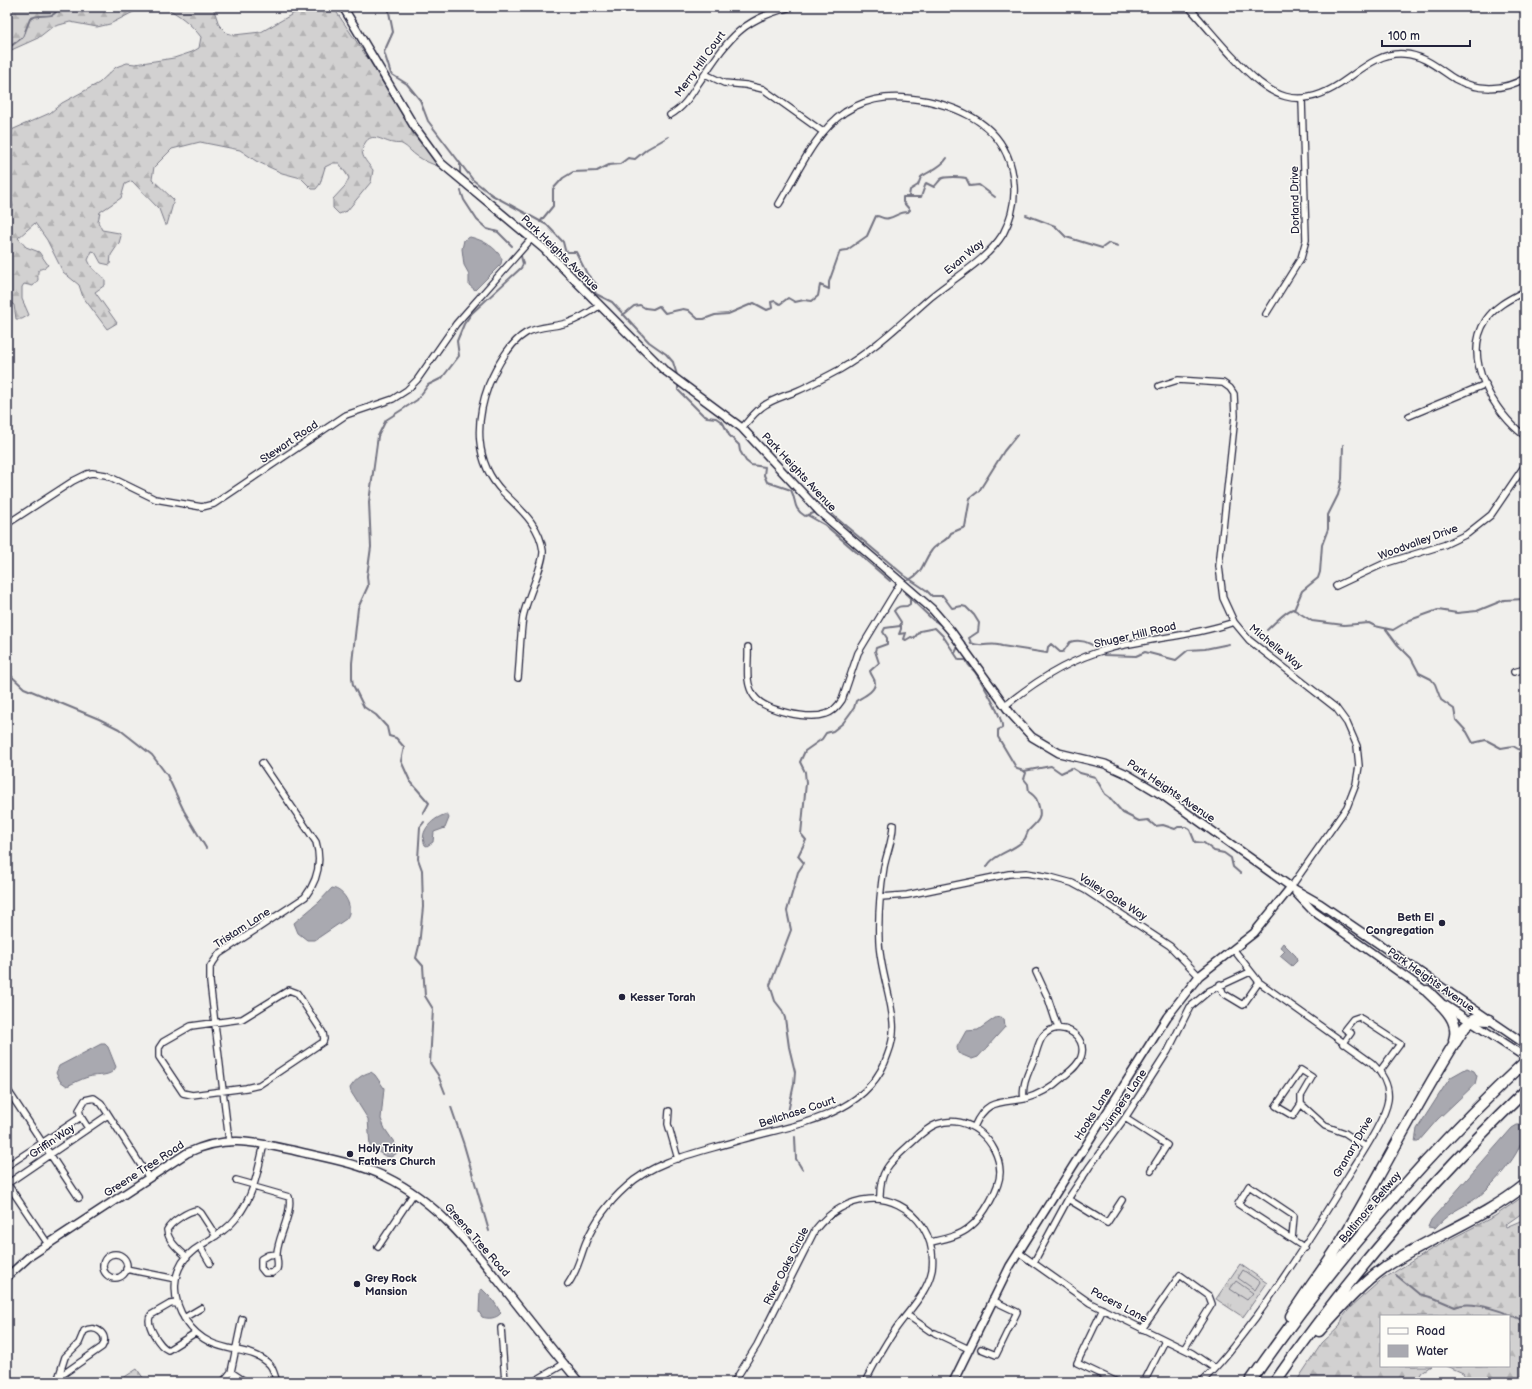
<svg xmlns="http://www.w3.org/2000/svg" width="1532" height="1389" font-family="'Balsamiq Sans',sans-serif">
	<defs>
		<pattern id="forest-firs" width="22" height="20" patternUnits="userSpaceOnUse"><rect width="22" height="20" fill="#d2d1d1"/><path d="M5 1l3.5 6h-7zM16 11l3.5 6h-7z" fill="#b4b3b4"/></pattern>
		<pattern id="cemetery-stones" width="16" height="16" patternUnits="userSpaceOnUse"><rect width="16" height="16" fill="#d2d1d1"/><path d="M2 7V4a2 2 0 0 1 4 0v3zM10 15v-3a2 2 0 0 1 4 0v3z" fill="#b4b3b4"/></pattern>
		<pattern id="park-tufts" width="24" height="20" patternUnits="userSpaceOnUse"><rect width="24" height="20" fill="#d2d1d1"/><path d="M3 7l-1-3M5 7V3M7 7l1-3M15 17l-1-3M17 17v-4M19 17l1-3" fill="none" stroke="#b4b3b4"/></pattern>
	</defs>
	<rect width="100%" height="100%" fill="#f0efec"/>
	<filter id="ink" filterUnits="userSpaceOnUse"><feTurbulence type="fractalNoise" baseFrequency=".025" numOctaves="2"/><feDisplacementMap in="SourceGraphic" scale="8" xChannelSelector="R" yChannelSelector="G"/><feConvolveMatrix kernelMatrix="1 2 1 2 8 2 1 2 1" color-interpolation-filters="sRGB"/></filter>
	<g filter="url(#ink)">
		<path fill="url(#forest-firs)" stroke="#7a7a86" d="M7 7H143L110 24 97 27 70 22 52 27 38 38 7 52Z
			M163 7H213L219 25 227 33 234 35 261 32 305 7H333L369 60 414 135 440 167C432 164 424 161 417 156 412 153 408 147 402 144 400 143 396 144 393 143 384 142 372 131 365 143 358 154 366 161 373 170L371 182 347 211 339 214 333 208V199L345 186 349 178 339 163H333L325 167 320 184 316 189H312L301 178 282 173 256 161 240 150 200 142 172 149 154 167 152 179 174 200 167 225H165L159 209 132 181 125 184 121 198 100 212 98 222 102 230 119 233 121 236 119 243 111 255 110 265 101 263 95 252 92 251 88 260C94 274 98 270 105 280V285L95 292 117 323 107 329 83 297 79 285 63 272 47 240 35 223 18 238 26 247 39 252 48 265C40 272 37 265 38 280L33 286 24 284 22 287V299L29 315 22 319H16L14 305 7 300V224L13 206 7 187V132L50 113 62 103 99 83 116 67 127 63 135 64 174 58 192 52 199 48 201 37C191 24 178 13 163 7Z
			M1525 1195V1211L1505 1225 1506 1227 1525 1219V1382H1468L1463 1373 1447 1366H1509V1316H1381V1366H1431L1422 1372 1416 1382H1296L1322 1343 1340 1326 1343 1317 1351 1307 1380 1281 1430 1250 1495 1216Z"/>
		<path fill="url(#cemetery-stones)" stroke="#7a7a86" d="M137 1369 146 1382H117Z"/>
		<path fill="url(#park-tufts)" stroke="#7a7a86" d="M1240 1264 1267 1283 1243 1317 1216 1299Z"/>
		<path fill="#d2d1d1" stroke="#7a7a86" d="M1243 1270 1260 1282 1255 1290 1238 1278Z
			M1236 1281 1253 1293 1247 1300 1230 1289Z"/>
		<path fill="#a9a9b0" stroke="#737381" d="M470 237C483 240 496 247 502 259L501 264 475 290 469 285V274L464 265 462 249 464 240Z
			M447 814 449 818 445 828 434 832 433 842 427 846 425 845C418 831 434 817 447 814Z
			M332 888C345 890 355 909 346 919L315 940H307L298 933 294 923 319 902Z
			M1283 943 1296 956 1297 961 1292 966 1280 956 1285 951 1280 947Z
			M1000 1017 1004 1019 1005 1027 978 1057 972 1059 958 1053 957 1047 966 1031 978 1030 995 1018Z
			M101 1044H105L108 1047 116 1067C111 1078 97 1074 88 1077 81 1079 74 1083 67 1086L60 1081 56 1073 59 1066Z
			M1467 1068 1474 1071 1477 1076 1475 1084 1437 1120 1418 1142H1415L1417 1129 1444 1087 1451 1077Z
			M371 1072 375 1075 384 1088 381 1119 385 1129 398 1148 397 1153 391 1157 385 1156 370 1147 368 1119 351 1092 350 1088C355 1080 362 1074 371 1072Z
			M1517 1125H1522C1532 1144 1492 1186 1478 1197 1470 1203 1461 1207 1453 1212 1447 1216 1440 1222 1435 1228L1428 1227 1431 1220 1512 1128Z
			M482 1289 493 1300 501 1313C496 1319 488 1319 482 1317L479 1312 480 1290Z"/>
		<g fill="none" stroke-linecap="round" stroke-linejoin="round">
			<path stroke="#737381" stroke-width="2" d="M388 7 393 32 384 52 391 74 407 84 420 100 428 121 473 180 492 195 547 225 563 242 565 250 568 252H576L587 274 597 285 594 290 596 294 612 302 649 342 666 354 673 362 677 375
				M7 49 23 37 30 19C39 11 55 22 58 7
				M460 164V173
				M461 191 464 200 477 220 487 229 498 232 512 246
				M909 196 910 190 918 185 921 177C929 171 941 168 947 158
				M1026 215 1055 226 1066 237 1102 248 1109 243 1118 246
				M540 222 553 206V189L563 178 573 172 597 171 609 165 620 164 628 158 635 159 647 149 668 137
				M623 315 634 306 640 305 645 308 653 309 659 306 665 313 683 309 688 310 698 319H704L715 315 728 314 754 303 767 310 772 308 771 302 775 301 780 304 788 298 795 302 804 300 812 301 818 296 820 285 829 289V282L840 251 847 250 867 236 876 216C881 216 884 220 889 218 896 216 900 212 908 212L910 210 903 202V197H921L926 183 934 187C937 184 938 182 941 179 944 176 961 177 966 178L970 186 979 185 995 197
				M678 386V390L703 415 707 417 716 418 723 423 729 435 739 445 740 451 746 461 751 465 765 467 764 475 767 482 791 490C797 501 792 508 805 516L814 513
				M820 506 822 505 827 506 834 516 905 576 926 590 932 596H943L952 608 962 606 966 607 974 615 979 623 978 632 969 638 971 643C982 649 991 641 1002 646L1047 653 1048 647 1051 644 1060 652H1063L1070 642C1083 638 1095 645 1104 655L1136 656 1145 652 1176 660 1188 650 1205 649 1229 644
				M809 516 825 525 890 581
				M909 580C925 571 922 562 932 550 938 542 947 542 951 533L965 527 970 498 979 491 1004 451 1017 435
				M905 593 933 620C943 624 952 638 958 647L955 653
				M1294 610 1302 591 1318 578 1320 572 1322 545 1328 529V515L1338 495 1342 479 1343 445
				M901 625V629L899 634 906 633 904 639 906 640 911 637 914 638 920 631 935 628 943 636 959 660H966C968 666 972 668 975 672 981 681 1004 719 1002 728L998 730V737L1017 769 1024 771 1051 766 1061 773 1072 768 1080 773 1095 777 1105 794 1109 797 1123 813 1139 821 1148 820 1155 826 1163 825 1175 829 1178 827H1186L1190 830 1195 842 1204 843 1214 851 1224 853 1231 858 1233 867 1241 874
				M1385 628 1397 644 1411 658 1419 673 1431 679 1435 684 1441 700 1454 709 1456 720 1467 732 1473 743 1486 740 1501 748 1513 746 1525 753
				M1267 630C1274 624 1285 611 1293 609L1312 621 1344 625 1369 623 1375 626 1393 630 1410 620 1438 610 1457 613 1477 611 1504 600 1525 599
				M7 672 24 688 99 719 119 729 152 755 167 775 184 811 206 848
				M423 814 429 803 410 781 401 761 404 747 396 738 389 736 387 727 376 715 364 707 353 685 352 678V663L358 608 368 586 367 576 371 547 369 502 378 436 386 420 417 400 428 385 442 378 459 356 457 341 464 324 472 313 521 268 523 264 521 256
				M424 822 420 827 418 859 422 870 423 907 419 946 416 958 423 966 425 996 433 1009 430 1063 438 1075 445 1093
				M987 867C992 855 1013 851 1023 841 1027 838 1026 833 1029 830 1037 822 1042 819 1039 807 1037 799 1036 797 1029 792L1028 784 1024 779 1026 773 1024 771
				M451 1107 464 1145 489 1231
				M788 1112 794 1084 795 1072 789 1047 785 1018 782 1010 775 1001 770 985 791 930 787 911 798 872 804 863 798 856 806 840 801 834 806 783 805 772 800 762 805 751 822 739 826 733 833 731 843 723 854 708 856 701C862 697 875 692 875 683 875 678 871 676 870 671L879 663 875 651 876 648 887 644V638L883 632 885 628 900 626 901 622 894 611C897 606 901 606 907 606L910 604V599
				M795 1137 796 1159 802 1169
				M1396 1275 1419 1294 1434 1298 1455 1307C1472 1299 1509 1313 1525 1322"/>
			<g stroke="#22223b" stroke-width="8">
				<path id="street" d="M1189 7C1204 24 1218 41 1233 57 1270 97 1298 115 1347 79 1364 67 1382 52 1404 54 1424 55 1439 69 1455 79 1477 91 1504 91 1525 78
					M705 74 724 83 746 85 763 89 823 132
					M670 115C683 108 690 97 698 84 727 42 738 20 791 7
					M1525 291C1510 299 1495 306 1486 320 1461 358 1494 413 1525 436
					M1266 314 1301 258 1306 240 1302 99
					M1159 386 1178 380 1223 383 1230 388 1234 394 1235 416 1219 566 1223 598 1234 622 1249 640 1336 708 1347 723 1357 746 1359 766 1356 784 1347 807 1291 887
					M1409 416 1486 384
					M742 428C748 421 754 413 762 407 772 399 785 396 797 391 811 385 825 377 839 370 874 350 901 323 931 297 955 277 986 261 1003 234 1011 219 1015 202 1014 186 1011 134 974 111 928 101 898 95 872 95 845 112 814 133 798 173 779 204
					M7 524 73 481 87 474 92 473 106 475 155 499 202 507 214 504 346 415 393 399 407 390 417 380 456 324 532 238
					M1336 586 1383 564 1444 545 1467 534 1491 515 1525 465
					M748 647C749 663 744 682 754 696 764 711 809 720 826 714 833 712 838 706 842 700L858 653 901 582
					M1514 672 1525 669
					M518 678C520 658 520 637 523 617 526 600 544 564 543 551 540 525 520 509 503 492 474 462 475 421 489 384 497 366 509 343 526 333 538 326 554 327 567 323 579 319 589 313 599 306
					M1005 706C1034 682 1071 659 1108 649 1149 638 1194 636 1234 622
					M881 897 907 895 1009 874 1026 873 1050 877 1072 883 1085 890 1170 946 1199 976
					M1036 972 1048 998 1058 1028
					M1220 984 1223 993 1243 1005 1259 982
					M289 990 297 993 323 1033 324 1039 323 1042 259 1085 246 1088 192 1095 183 1093 159 1057V1048L163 1042 191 1026 242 1019Z
					M1362 1019 1400 1044 1380 1071
					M1343 1044 1351 1033 1345 1029 1353 1019 1359 1017
					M7 1089 79 1198
					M1301 1104V1096L1312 1077 1301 1070 1276 1106 1293 1116 1301 1104 1325 1126 1345 1133 1366 1147
					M669 1111 668 1124 678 1159
					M1125 1118 1167 1145 1151 1170
					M974 1127C986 1100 997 1103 1024 1099 1021 1084 1030 1070 1035 1056 1037 1050 1039 1041 1043 1036 1058 1018 1089 1035 1081 1057 1078 1066 1069 1072 1063 1077 1051 1088 1039 1095 1024 1099
					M88 1128 81 1117 79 1110 85 1100 94 1098 101 1103 149 1178
					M229 1141 210 982V967L219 954 305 897C318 880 322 862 316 842L262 763
					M264 1144C258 1170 254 1196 237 1217 226 1232 208 1240 194 1250 170 1268 171 1299 186 1321 212 1359 249 1342 270 1365 274 1370 275 1377 277 1382
					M7 1166 81 1117
					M236 1180 254 1185
					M7 1183 48 1244
					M7 1184 108 1115
					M254 1187 289 1197C293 1212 278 1237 277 1253 276 1258 279 1263 277 1269L272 1273H265L261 1268V1259L268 1255 277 1254
					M880 1199C879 1172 889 1163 908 1146 917 1138 926 1128 937 1124 969 1113 999 1141 1000 1172 1000 1188 983 1217 970 1227 960 1236 944 1239 931 1242
					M1068 1199 1107 1223 1122 1200
					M1292 1239 1294 1216 1249 1186 1238 1204 1305 1248
					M200 1246 210 1263
					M378 1247 414 1193
					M1018 1252 1090 1303 1192 1353 1214 1368
					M103 1266a12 12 0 1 1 24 0a12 12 0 1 1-24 0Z
					M187 1257C179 1250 168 1241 167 1230 171 1222 188 1211 197 1210L201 1213 216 1236
					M1034 1262 1068 1199 1090 1166 1125 1118 1168 1051 1190 1007 1209 991 1250 972
					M126 1269 176 1279
					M568 1284C578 1270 580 1257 586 1242 595 1221 609 1202 626 1187 656 1159 702 1152 740 1140 795 1124 868 1117 888 1054 892 1044 894 1033 893 1022 891 995 880 969 879 942 878 917 880 891 884 867 887 852 893 840 893 825
					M177 1303 170 1304 151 1315C144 1323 160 1347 168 1350L195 1333
					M1103 1309 1077 1363 1117 1382
					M907 1315 930 1331
					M184 1318 201 1308
					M501 1328 505 1382
					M1142 1329 1180 1275 1209 1296 1212 1304 1184 1349
					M935 1333 969 1349
					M981 1349 996 1355 1017 1312 992 1300
					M231 1372 246 1382
					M57 1382 65 1357 79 1343 84 1331C96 1324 110 1335 102 1347L59 1377
					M223 1382 231 1372 242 1319
					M533 1382 564 1364
					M734 1382 757 1345 815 1230C843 1194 895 1185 923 1227 931 1240 934 1255 932 1270 927 1294 908 1311 895 1330 884 1346 874 1364 865 1382
					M1144 1382 1165 1341
					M1201 1382C1222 1363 1239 1339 1256 1317 1290 1270 1320 1222 1350 1173 1361 1155 1385 1120 1388 1100 1390 1085 1382 1073 1372 1063L1259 982 1234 950"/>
			</g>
			<g stroke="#22223b" stroke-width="10">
				<path id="secondary" d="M343 7 414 126 441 163 544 249 664 370 742 428 820 512 932 609 951 631 1011 714 1032 737 1059 753 1105 764 1127 774 1162 795 1291 887 1319 903 1525 1044
					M1296 893 1313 911 1430 994
					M1445 1005 1525 1057
					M7 1277 30 1256 187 1153C227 1134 254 1142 296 1151 326 1158 357 1163 386 1177 440 1203 474 1250 511 1297 533 1325 556 1354 579 1382
					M953 1382 1010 1266 1167 1017 1199 976 1254 933 1291 887"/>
			</g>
			<g stroke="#22223b" stroke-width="13">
				<path id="highway" d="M1427 991C1440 1004 1461 1019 1454 1040
					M1291 1316C1308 1288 1329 1263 1345 1235 1386 1166 1421 1094 1465 1027L1474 1019 1489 1020
					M1319 1331C1340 1308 1360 1285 1385 1267 1430 1237 1483 1219 1525 1185
					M1250 1382C1330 1266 1422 1158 1525 1062
					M1275 1382C1348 1277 1433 1180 1525 1091"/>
			</g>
			<use href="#street" stroke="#fdfcf7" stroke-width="5.5"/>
			<use href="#secondary" stroke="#fdfcf7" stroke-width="7"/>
			<use href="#highway" stroke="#fdfcf7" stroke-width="10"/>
		</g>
	</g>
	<g fill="#22223b" stroke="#fdfcf7" stroke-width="1.5">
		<circle cx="1442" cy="923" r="4"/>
		<circle cx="622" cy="997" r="4"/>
		<circle cx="350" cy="1154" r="4"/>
		<circle cx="357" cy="1284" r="4"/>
	</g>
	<g text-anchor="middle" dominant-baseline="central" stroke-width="3" stroke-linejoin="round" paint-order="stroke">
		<g font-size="11" fill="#22223b" stroke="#fdfcf7">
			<text transform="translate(700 64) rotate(-54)">Merry Hill Court</text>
			<text transform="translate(1295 200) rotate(-91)">Dorland Drive</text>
			<text transform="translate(560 253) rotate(44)">Park Heights Avenue</text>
			<text transform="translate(964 257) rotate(-40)">Evan Way</text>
			<text transform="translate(289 442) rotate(-34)">Stewart Road</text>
			<text transform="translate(799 472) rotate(47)">Park Heights Avenue</text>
			<text transform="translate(1418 542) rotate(-20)">Woodvalley Drive</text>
			<text transform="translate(1135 635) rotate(-13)">Shuger Hill Road</text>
			<text transform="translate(1276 647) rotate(39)">Michelle Way</text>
			<text transform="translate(1171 791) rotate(34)">Park Heights Avenue</text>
			<text transform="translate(1113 897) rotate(32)">Valley Gate Way</text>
			<text transform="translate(242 928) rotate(-33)">Tristam Lane</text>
			<text transform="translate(1431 980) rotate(35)">Park Heights Avenue</text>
			<text transform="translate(1124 1100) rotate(-56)">Jumpers Lane</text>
			<text transform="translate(797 1112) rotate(-18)">Bellchase Court</text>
			<text transform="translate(1093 1114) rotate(-58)">Hooks Lane</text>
			<text transform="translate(52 1141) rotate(-34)">Griffin Way</text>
			<text transform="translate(1353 1147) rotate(-60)">Granary Drive</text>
			<text transform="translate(144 1169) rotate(-33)">Greene Tree Road</text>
			<text transform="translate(1370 1207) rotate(-50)">Baltimore Beltway</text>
			<text transform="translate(477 1240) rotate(49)">Greene Tree Road</text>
			<text transform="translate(786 1266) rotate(-63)">River Oaks Circle</text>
			<text transform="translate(1119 1305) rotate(28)">Pacers Lane</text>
		</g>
		<g font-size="11" font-weight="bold" fill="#22223b" stroke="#fdfcf7" text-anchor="start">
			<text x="1434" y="917" text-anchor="end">Beth El<tspan x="1434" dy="13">Congregation</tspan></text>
			<text x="630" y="997">Kesser Torah</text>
			<text x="358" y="1148">Holy Trinity<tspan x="358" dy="13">Fathers Church</tspan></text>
			<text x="365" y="1278">Grey Rock<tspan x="365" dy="13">Mansion</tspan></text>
		</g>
	</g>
	<rect width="1532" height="1389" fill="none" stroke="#fdfcf7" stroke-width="24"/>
	<rect x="12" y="12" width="1508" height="1365" fill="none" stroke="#22223b" stroke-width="1.5" filter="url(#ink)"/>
	<rect x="1380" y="1315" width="130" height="52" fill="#fdfcf7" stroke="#a5a5ac"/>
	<rect x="1388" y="1328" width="20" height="6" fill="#fdfcf7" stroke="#a5a5ac"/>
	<text x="1416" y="1335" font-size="12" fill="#22223b">Road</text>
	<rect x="1388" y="1345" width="20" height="12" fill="#a9a9b0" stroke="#a5a5ac"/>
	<text x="1416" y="1355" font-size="12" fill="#22223b">Water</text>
	<path d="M1382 40v6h88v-6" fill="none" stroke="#22223b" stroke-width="2"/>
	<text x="1388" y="40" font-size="12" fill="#22223b" stroke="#fdfcf7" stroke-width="3" paint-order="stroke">100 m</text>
</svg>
